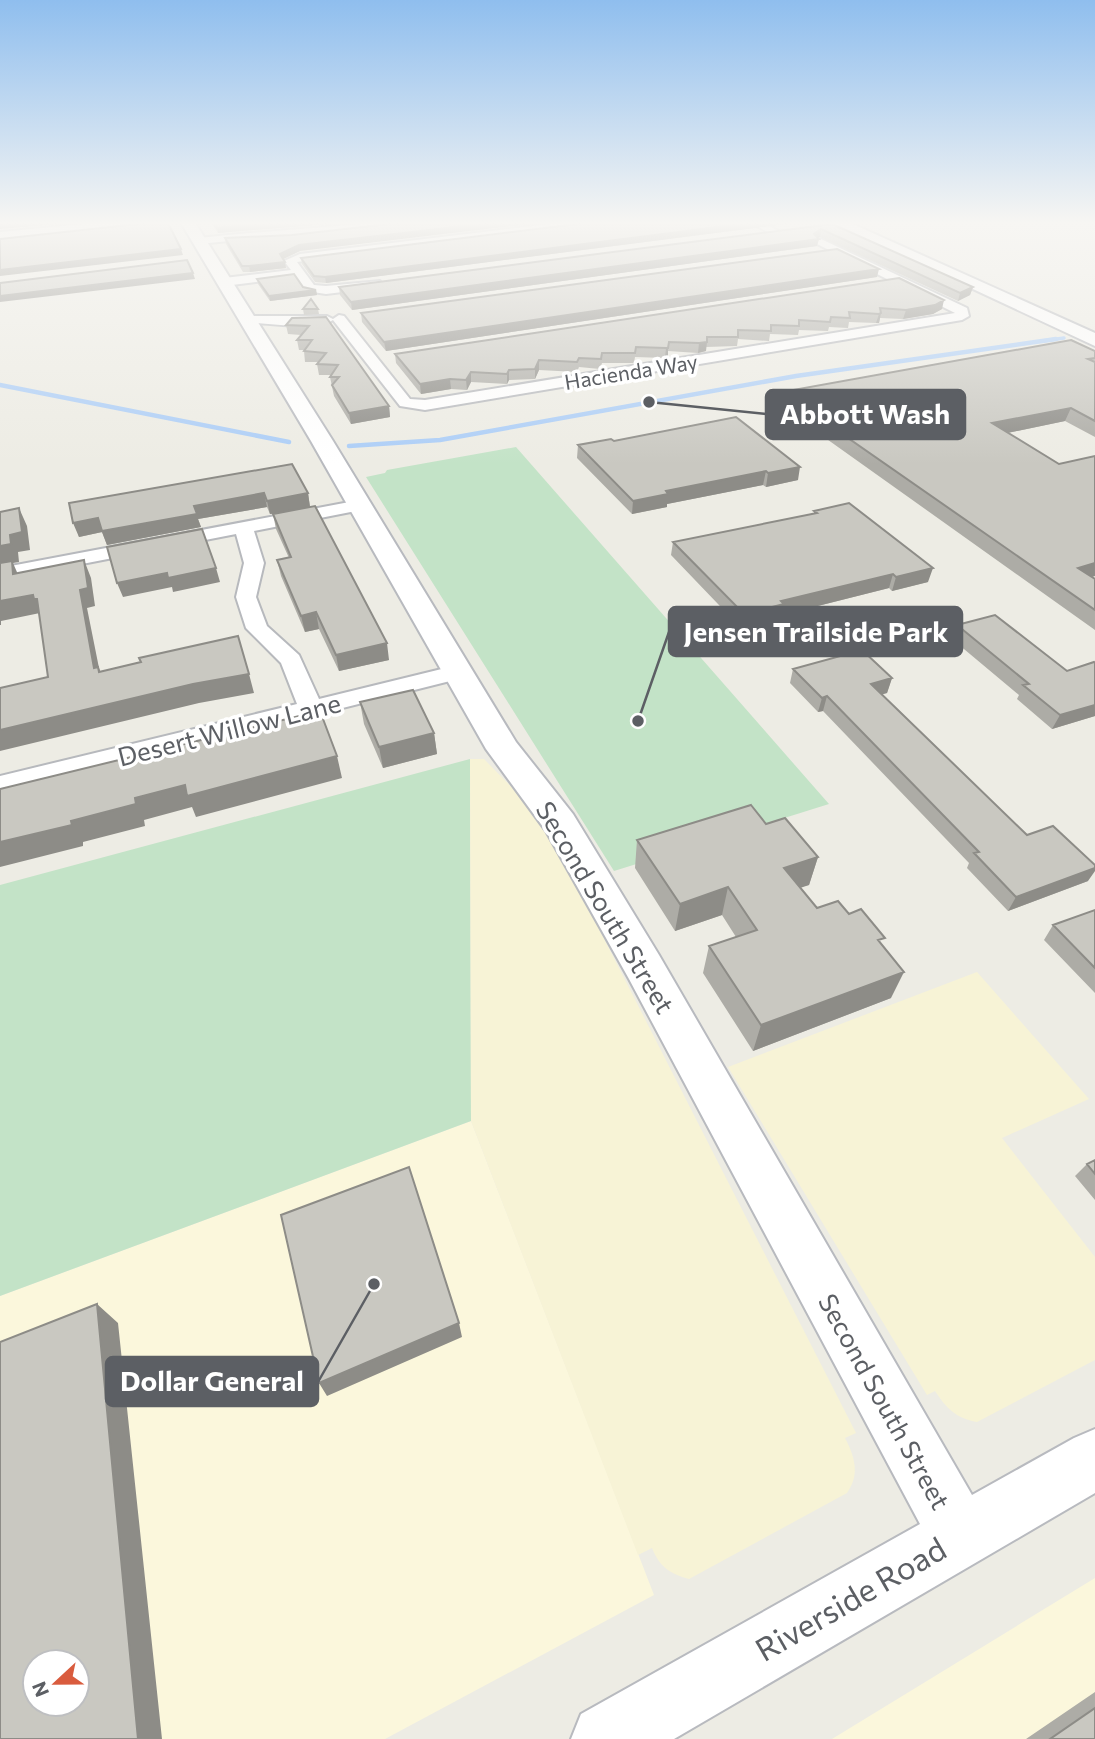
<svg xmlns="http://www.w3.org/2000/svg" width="1095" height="1739" font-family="Commissioner,sans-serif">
	<rect width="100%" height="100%" fill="#edece4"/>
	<path fill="#fbf7dc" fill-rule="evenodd" d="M471 1121 654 1595 385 1739H0V1296ZM35 1662H77V1704H35Z
		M1095 1578V1739H832Z"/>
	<path fill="#c3e3c7" d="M516 447 829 804 614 871 366 477 385 473 387 470Z
		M470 759 471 1121 0 1296V885Z"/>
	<path fill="#f7f3d6" d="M470 759H484L543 819 856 1433 845 1438C855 1457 860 1475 847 1493L689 1579C670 1574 659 1566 652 1548L638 1555 471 1121Z
		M977 972 1089 1099 1002 1138 1095 1257V1360L977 1422C956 1418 947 1409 935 1391L927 1395 728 1067Z"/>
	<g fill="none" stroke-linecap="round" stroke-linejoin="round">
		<path stroke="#abcdf7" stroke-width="3.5" d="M1043 341 1064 338"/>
		<path stroke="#abcdf7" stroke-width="4.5" d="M0 385 289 442
			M349 446 440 440 796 376 1056 339"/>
		<g stroke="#b7b9bd" stroke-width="4">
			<path id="street" d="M389 221H421L416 224 293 238H258L199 244 193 241 199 238C262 231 326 228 389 221Z
				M575 221H606L601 224 297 262 314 285 326 286 380 281 382 284 376 288 326 294 306 291 296 277 224 286 218 282 224 278 291 270 284 261 300 254Z
				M748 221H761L780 232 771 234Z
				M821 239 967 308 969 316 962 320 425 410 400 406 333 320C316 332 269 322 247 323L240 319 242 316H327L333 319 339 315 344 316 410 399 425 400 955 313 817 244 815 242Z
				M360 500 366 501 369 505 366 509 254 531 264 563 256 597 267 626 299 655 319 699 458 665 466 667 469 672 466 677 0 794V776L297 704 281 663 246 628 236 597 244 563 236 534 0 580V568Z"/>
		</g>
		<g stroke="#b8babf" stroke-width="4">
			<path id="secondary" d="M115 221H164L157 225 0 242V232Z
				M180 221H194L333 441 516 742 573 814 659 955 972 1495 1074 1438 1095 1429V1493L674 1739H571L581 1714 920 1524 629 979 546 831 486 749 311 441Z
				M827 221H846L1095 333V346Z"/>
		</g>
		<use href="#street" fill="#fff" fill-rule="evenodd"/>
		<use href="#secondary" fill="#fff" fill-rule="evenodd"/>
	</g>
	<path fill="#adaca6" d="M210 221H361L218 233Z
		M808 221 326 283 315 282 302 264 301 258Z
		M832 224 973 287 970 295 958 301 820 237 818 238 817 246 352 310 340 295 339 287Z
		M225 238 300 251 283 259 286 268 250 272H243L226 244Z
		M877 277 386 351 362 322 361 313Z
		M899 278 942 309 933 314 903 319 880 318 879 323H876L849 322 848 328 829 327 828 331 799 330 798 335 770 334 769 341 738 339 737 346 706 347V351L698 353 668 351V358H665L635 357 634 363H602L600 369 579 367 577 372 539 370 535 379 509 380 507 384 471 382 467 390 451 389 421 394 396 363 395 354Z
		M257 279 316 290 317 295 270 301 258 284Z
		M303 309H318L319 314 304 315Z
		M326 317 389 406 390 417 351 424 334 396 330 377 331 375H319L317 364 319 362H305L304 351 305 350H299L297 340 301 335 288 334 286 325Z
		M1095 351V437L1065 421 1007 433 1059 464 1095 456V576L1091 577 1095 579V630L779 405 782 392Z
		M736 417 798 480 766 487 763 485 667 504V507L632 514 577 458 578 445 614 441Z
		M308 493 310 507 389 660 339 671 319 629 305 632 281 576 277 560 289 558 276 529 273 514H270L267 507 198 519 201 527 107 545 102 532 79 537 69 503Z
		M814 511 928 582 892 591 889 588 782 615 781 618 741 628 671 555 673 542 814 514Z
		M957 625 1067 671 1095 663V716L1052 729 1017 699 1019 695 952 639Z
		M793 669 892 678 887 693 882 694 1027 835 1088 881 1008 911 967 868 969 863 823 711 818 712 790 683Z
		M360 702 434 733 437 754 383 768 364 724Z
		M766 824 818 857 809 885 800 887 817 908 849 914 882 945 891 998 753 1051 703 973 709 946 736 937 722 915 675 931 635 868 637 840Z
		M1095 910V993L1044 940 1053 925Z
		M1095 1160V1200L1075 1176 1087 1164Z
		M1095 1692V1739H1026Z"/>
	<path fill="#8d8c87" d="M28 221H89L0 229V223Z
		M295 221H361L218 233 217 228Z
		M507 221H554L300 251 281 260 280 254 299 245Z
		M765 221H808L326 283 325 277Z
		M821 229 820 237 815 240 819 239 817 246 352 310 351 302 814 234Z
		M181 249 183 255 0 276V270Z
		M285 262 286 268 250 272 249 266Z
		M879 269 877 277 386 351 384 342Z
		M193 273 195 279 0 302V296Z
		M973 287 970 295 958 301 960 293Z
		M316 290 317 295 270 301 269 296Z
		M944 300 942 309 933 314 903 319 906 310Z
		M881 313 879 323H876L879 314Z
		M707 342 706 351 698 353 699 343Z
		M666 348H668V358H665Z
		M539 360V370L535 379V369Z
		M509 370V380L507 384V374Z
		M471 372V382L467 390 466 380Z
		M450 379 451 389 421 394 420 384Z
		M389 406 390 417 351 424 349 413Z
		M1071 408 1065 421 988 437 992 423Z
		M800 467 798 480 766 487 768 473Z
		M766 471 763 485 667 504V507L632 514 633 501 666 491Z
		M264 493 267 507 198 519 201 527 107 545 102 532 79 537 73 523 98 518 194 506Z
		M308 493 310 507 270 514 267 501Z
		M19 508 27 526 30 550 18 552 19 562 13 563 20 579 0 566V546L10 535Z
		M84 560 91 578 95 606 87 608 99 668 106 685 94 668 80 590Z
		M1095 563V576L1071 582 1078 568Z
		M216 568 220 582 173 592 172 587 123 597 117 583 167 573Z
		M933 568 928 582 892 591 896 577Z
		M893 574 889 588 782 615 781 618 741 628 744 614 781 601Z
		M33 595 37 599 40 613 1 621V625H0V601Z
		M316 612 319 629 305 632 301 616Z
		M387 643 389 660 339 671 336 655Z
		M249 674 254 693 199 703 0 751V730L193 684Z
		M892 678 887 693 866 699 871 684Z
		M827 696 823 711 818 712 822 698Z
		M1095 705V716L1052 729 1060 715Z
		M434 733 437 754 383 768 379 747Z
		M337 756 342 778 196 817 192 807 144 820 145 826 83 842V846L0 867V842L71 821 135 798 185 785Z
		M818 857 809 885 776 896 784 868Z
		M1095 868V871L1088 881 1008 911 1016 897Z
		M728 887 722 915 675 931 680 904Z
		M904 972 891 998 753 1051 761 1025Z
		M97 1304 118 1323 162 1739H138Z
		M459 1323 462 1337 327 1396 319 1383Z"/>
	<path fill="#c9c8c1" stroke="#8d8c87" stroke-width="2" fill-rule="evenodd" d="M0 221H28L0 223Z
		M158 221H167L181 249 0 270V239L156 222Z
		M213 221H295L217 228Z
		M416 221H507L299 245 280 254 285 262 249 266H242L225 238 292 235Z
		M602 221H765L325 277 314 276 301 258Z
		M832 224 973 287 960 293 821 229 814 234 819 239 351 302 339 287Z
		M837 249 879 269 384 342 361 313Z
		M187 260 193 273 0 296V283Z
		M294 274 303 287 316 290 269 296 257 279Z
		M899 278 944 300 935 305 906 310 880 308 881 313 879 314 849 312 850 318 831 317 830 322 799 320V326L771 325V331L738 330V337H707V342L699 343 669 342 668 348H666L636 347 635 353H602L601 359 579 358 577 362 539 360 535 369 509 370 507 374 471 372 466 380 450 379 420 384 395 354Z
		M311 299 318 309H303Z
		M326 317 389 406 349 413 332 385 339 377H330L338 365 317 364 326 353 304 351 312 340H297L309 326 286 325 292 318Z
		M1071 340 1095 351V358L1088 359 1095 362V421L1071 408 992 423 1059 464 1095 456V563L1078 568 1095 579V610L782 392Z
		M736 417 800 467 768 473 766 471 666 491 668 494 633 501 578 445 611 439 614 441Z
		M292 464 308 493 267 501 264 493 194 506 197 514 102 531 98 518 73 523 69 503Z
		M849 503 933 568 896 577 893 574 781 601 784 604 744 614 673 542 817 513 814 511Z
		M315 506 387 643 336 655 316 612 301 616 277 560 291 557 273 514Z
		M19 508 22 532 10 535 11 544 0 546V512Z
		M202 529 216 568 168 578 167 573 117 583 107 547Z
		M84 560 88 588 80 590 94 668 98 667 99 672 141 662 139 658 238 636 249 674 193 684 0 730V688L48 677 37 599H34L33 595 0 601V563L12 561 13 574Z
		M995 615 1067 671 1094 662 1095 663V705L1060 715 1023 685 1029 684 957 625Z
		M862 650 892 678 871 684 1027 835 1053 826 1095 865V868L1016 897 974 853 979 852 827 696 822 698 793 669Z
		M413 690 434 733 379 747 360 702Z
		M320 711 337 756 187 796 185 785 135 798 136 804 71 821 72 825 0 842V789Z
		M751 805 766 824 785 818 818 857 784 868 817 908 838 901 849 914 861 909 885 938 878 940 904 972 761 1025 709 946 757 930 728 887 680 904 637 840Z
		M1095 910V968L1053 925Z
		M1095 1160V1174L1087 1164Z
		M409 1167 459 1323 319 1383 281 1215Z
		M97 1304 138 1739H0V1342ZM35 1662H77V1704H35Z
		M1095 1708V1739H1050Z"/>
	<linearGradient id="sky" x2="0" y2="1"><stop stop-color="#8fbeee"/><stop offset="0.48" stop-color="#f7f6f3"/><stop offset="1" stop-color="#f7f6f3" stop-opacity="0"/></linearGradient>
	<rect width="1095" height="464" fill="url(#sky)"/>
	<g text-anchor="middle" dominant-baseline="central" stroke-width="7" stroke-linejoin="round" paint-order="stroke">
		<g font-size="21" fill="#5c5f64" stroke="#fff">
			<text transform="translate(631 371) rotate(-9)">Hacienda Way</text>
		</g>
		<g font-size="26" fill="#5c5f64" stroke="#fff">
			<text transform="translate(229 729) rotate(-14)">Desert Willow Lane</text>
			<text transform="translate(606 907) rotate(59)">Second South Street</text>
			<text transform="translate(885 1401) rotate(61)">Second South Street</text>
		</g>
		<g font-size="32" fill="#5c5f64" stroke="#fff">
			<text transform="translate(850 1598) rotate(-30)">Riverside Road</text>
		</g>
	</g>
	<path fill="none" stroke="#5c5f64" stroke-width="2.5" d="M649 402L766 414M638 721L669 632M374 1284L318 1382"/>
	<g fill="#5c5f64" stroke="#fff" stroke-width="2.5">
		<circle cx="649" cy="402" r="7"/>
		<circle cx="638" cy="721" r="7"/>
		<circle cx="374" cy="1284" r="7"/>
	</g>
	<g fill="#5c5f64" stroke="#5c5f64" stroke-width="2.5">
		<rect x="766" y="390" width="199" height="49" rx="7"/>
		<rect x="669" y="607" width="293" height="49" rx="7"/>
		<rect x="106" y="1357" width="212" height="49" rx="7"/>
	</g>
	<g font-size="28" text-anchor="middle" font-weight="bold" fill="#fff">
		<text x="865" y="424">Abbott Wash</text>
		<text x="816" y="642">Jensen Trailside Park</text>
		<text x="212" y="1391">Dollar General</text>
	</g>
	<g transform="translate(56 1683) rotate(248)"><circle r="33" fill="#ffffff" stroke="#bebfc1" stroke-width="2"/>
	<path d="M0-5L12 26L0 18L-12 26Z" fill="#d95c3e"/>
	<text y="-10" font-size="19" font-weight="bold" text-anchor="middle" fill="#5c5f64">N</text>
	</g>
</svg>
